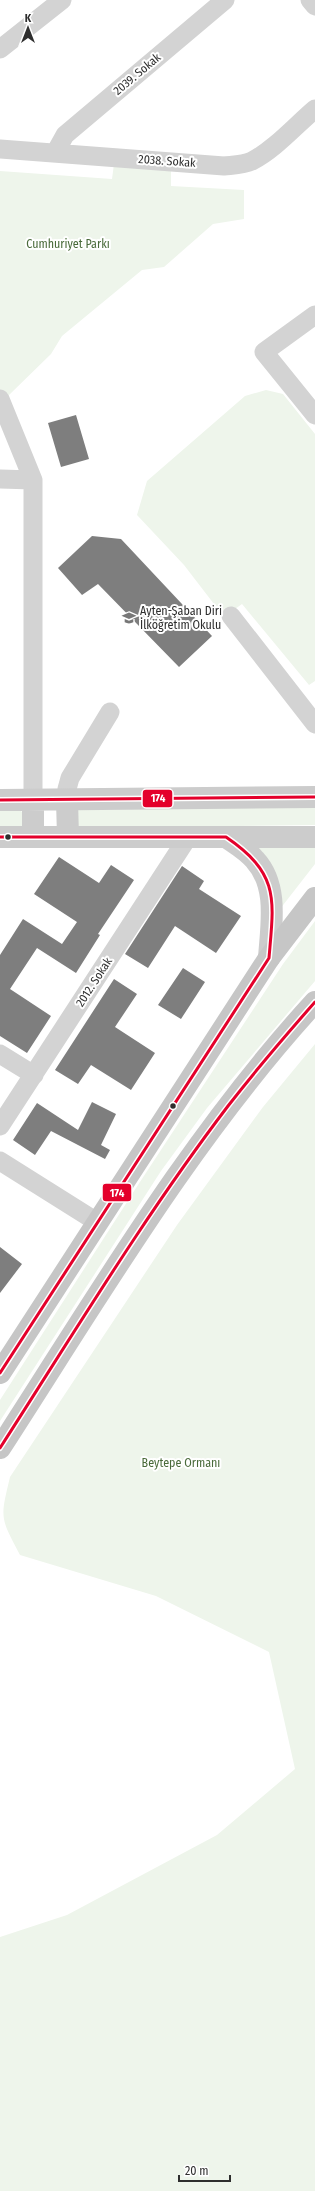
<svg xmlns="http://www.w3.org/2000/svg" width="315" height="2191" font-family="'Fira Sans Condensed',sans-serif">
	<rect width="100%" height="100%" fill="#fff"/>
	<path fill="#eef5eb" d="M114 164 171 168V186L244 190V219L213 224 164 267 142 270 62 336 51 354 8 396 0 415V171L112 179Z
		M266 390 283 394 315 434V681L309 685 242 604 224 617 184 565 137 515 147 481 245 396Z
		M315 806V825L74 828V810Z
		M0 811H21L23 813 22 826 0 828Z
		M252 844H315V864L280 909Z
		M315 921V981L207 1108 161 1171 0 1421V1400L136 1188 283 964Z
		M315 1044V2191H0V1937L67 1915 217 1835 295 1769 269 1652 156 1596 20 1555C0 1517 0 1519 10 1477L177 1225 263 1107Z"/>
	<path fill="#7e7e7e" d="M76 415 89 459 61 467 48 423Z
		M92 536 121 539 212 636 179 667 98 584 82 595 58 568Z
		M59 857 99 883 111 865 134 880 98 934 100 935 76 973 37 948 10 989 51 1016 27 1053 0 1036V955L23 919 62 944 77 922 34 894Z
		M182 866 204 881 199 889 241 916 216 953 175 926 148 968 125 954Z
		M183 968 205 982 181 1019 158 1005Z
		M114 979 137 994 115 1027 155 1053 131 1090 91 1065 78 1084 55 1070Z
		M92 1102 116 1114 101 1145 110 1150 105 1159 51 1131 35 1155 13 1140 37 1103 78 1130Z
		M0 1247 22 1264 0 1293Z"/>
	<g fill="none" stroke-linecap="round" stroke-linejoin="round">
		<path stroke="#d3d3d3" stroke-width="19" d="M310 0 315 6
			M0 49 62 0
			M0 149 224 166C233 165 244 165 252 161 275 149 295 126 315 109
			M55 153 65 135 225 0
			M315 315 264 352 315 415
			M0 399 33 480 0 479
			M231 616 315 724
			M33 800V480
			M67 800V789L70 778 110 712
			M0 1054 34 1075
			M0 1126 188 837
			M0 1161 97 1222"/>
		<path stroke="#ccc" stroke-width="22" d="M0 800 315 797
			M33 800V837
			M67 800 68 837
			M0 837H315
			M226 837C236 844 247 850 255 860 279 886 271 926 269 958"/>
		<path stroke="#c6c6c6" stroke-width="22" d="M0 1373 269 958 315 898
			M0 1448C99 1295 192 1136 315 1002"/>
		<g stroke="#fff" stroke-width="6">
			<path id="bus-1" d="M0 800 315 797
				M0 837H226C280 874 274 899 269 958L0 1373
				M0 1448C74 1333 145 1215 228 1106 256 1070 285 1036 315 1002"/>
		</g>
		<use href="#bus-1" stroke="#e4002b" stroke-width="3"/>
	</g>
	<defs>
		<g id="school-bare" transform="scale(1.08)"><path d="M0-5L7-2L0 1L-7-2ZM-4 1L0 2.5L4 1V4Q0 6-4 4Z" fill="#777" stroke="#fff" stroke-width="2.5" paint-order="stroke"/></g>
	</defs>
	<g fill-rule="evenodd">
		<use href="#school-bare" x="129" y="618"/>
	</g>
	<g fill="#2e2e2e" stroke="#fff" stroke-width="1.5">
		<circle cx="8" cy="837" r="3.5"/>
		<circle cx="173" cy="1106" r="3.5"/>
	</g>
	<g text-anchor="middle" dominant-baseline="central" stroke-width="4" stroke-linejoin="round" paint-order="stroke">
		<g font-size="12" fill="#2e2e2e" stroke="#fff">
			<text transform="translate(137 74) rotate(-40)">2039. Sokak</text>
			<text transform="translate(167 161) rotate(4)">2038. Sokak</text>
			<text transform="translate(94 982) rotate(-57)">2012. Sokak</text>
		</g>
		<g font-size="12" fill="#496a3a" stroke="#fff">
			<text x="68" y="244">Cumhuriyet Parkı</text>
			<text x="181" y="1463">Beytepe Ormanı</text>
		</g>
		<g font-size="12" fill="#2e2e2e" stroke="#fff" text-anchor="start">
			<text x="140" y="611">Ayten-Şaban Diri<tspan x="140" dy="14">İlköğretim Okulu</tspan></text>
		</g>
	</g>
	<g stroke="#fff" stroke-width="1.5">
		<rect x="142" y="789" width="31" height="19" rx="4" fill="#e4002b"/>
		<rect x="102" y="1183" width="30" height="19" rx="4" fill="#e4002b"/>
	</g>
	<g font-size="11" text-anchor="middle" font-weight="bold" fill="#fff">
		<text x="158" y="802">174</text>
		<text x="117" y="1197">174</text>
	</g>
	<g transform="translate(28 28)" stroke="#ffffff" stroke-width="3" paint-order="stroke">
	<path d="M0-3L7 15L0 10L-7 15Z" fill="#2e2e2e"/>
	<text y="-6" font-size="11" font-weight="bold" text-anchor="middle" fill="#2e2e2e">K</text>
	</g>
	<path d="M179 2175v6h51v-6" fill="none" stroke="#2e2e2e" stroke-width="2"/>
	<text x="185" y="2175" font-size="12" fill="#2e2e2e" stroke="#ffffff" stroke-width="3" paint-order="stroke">20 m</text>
</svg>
